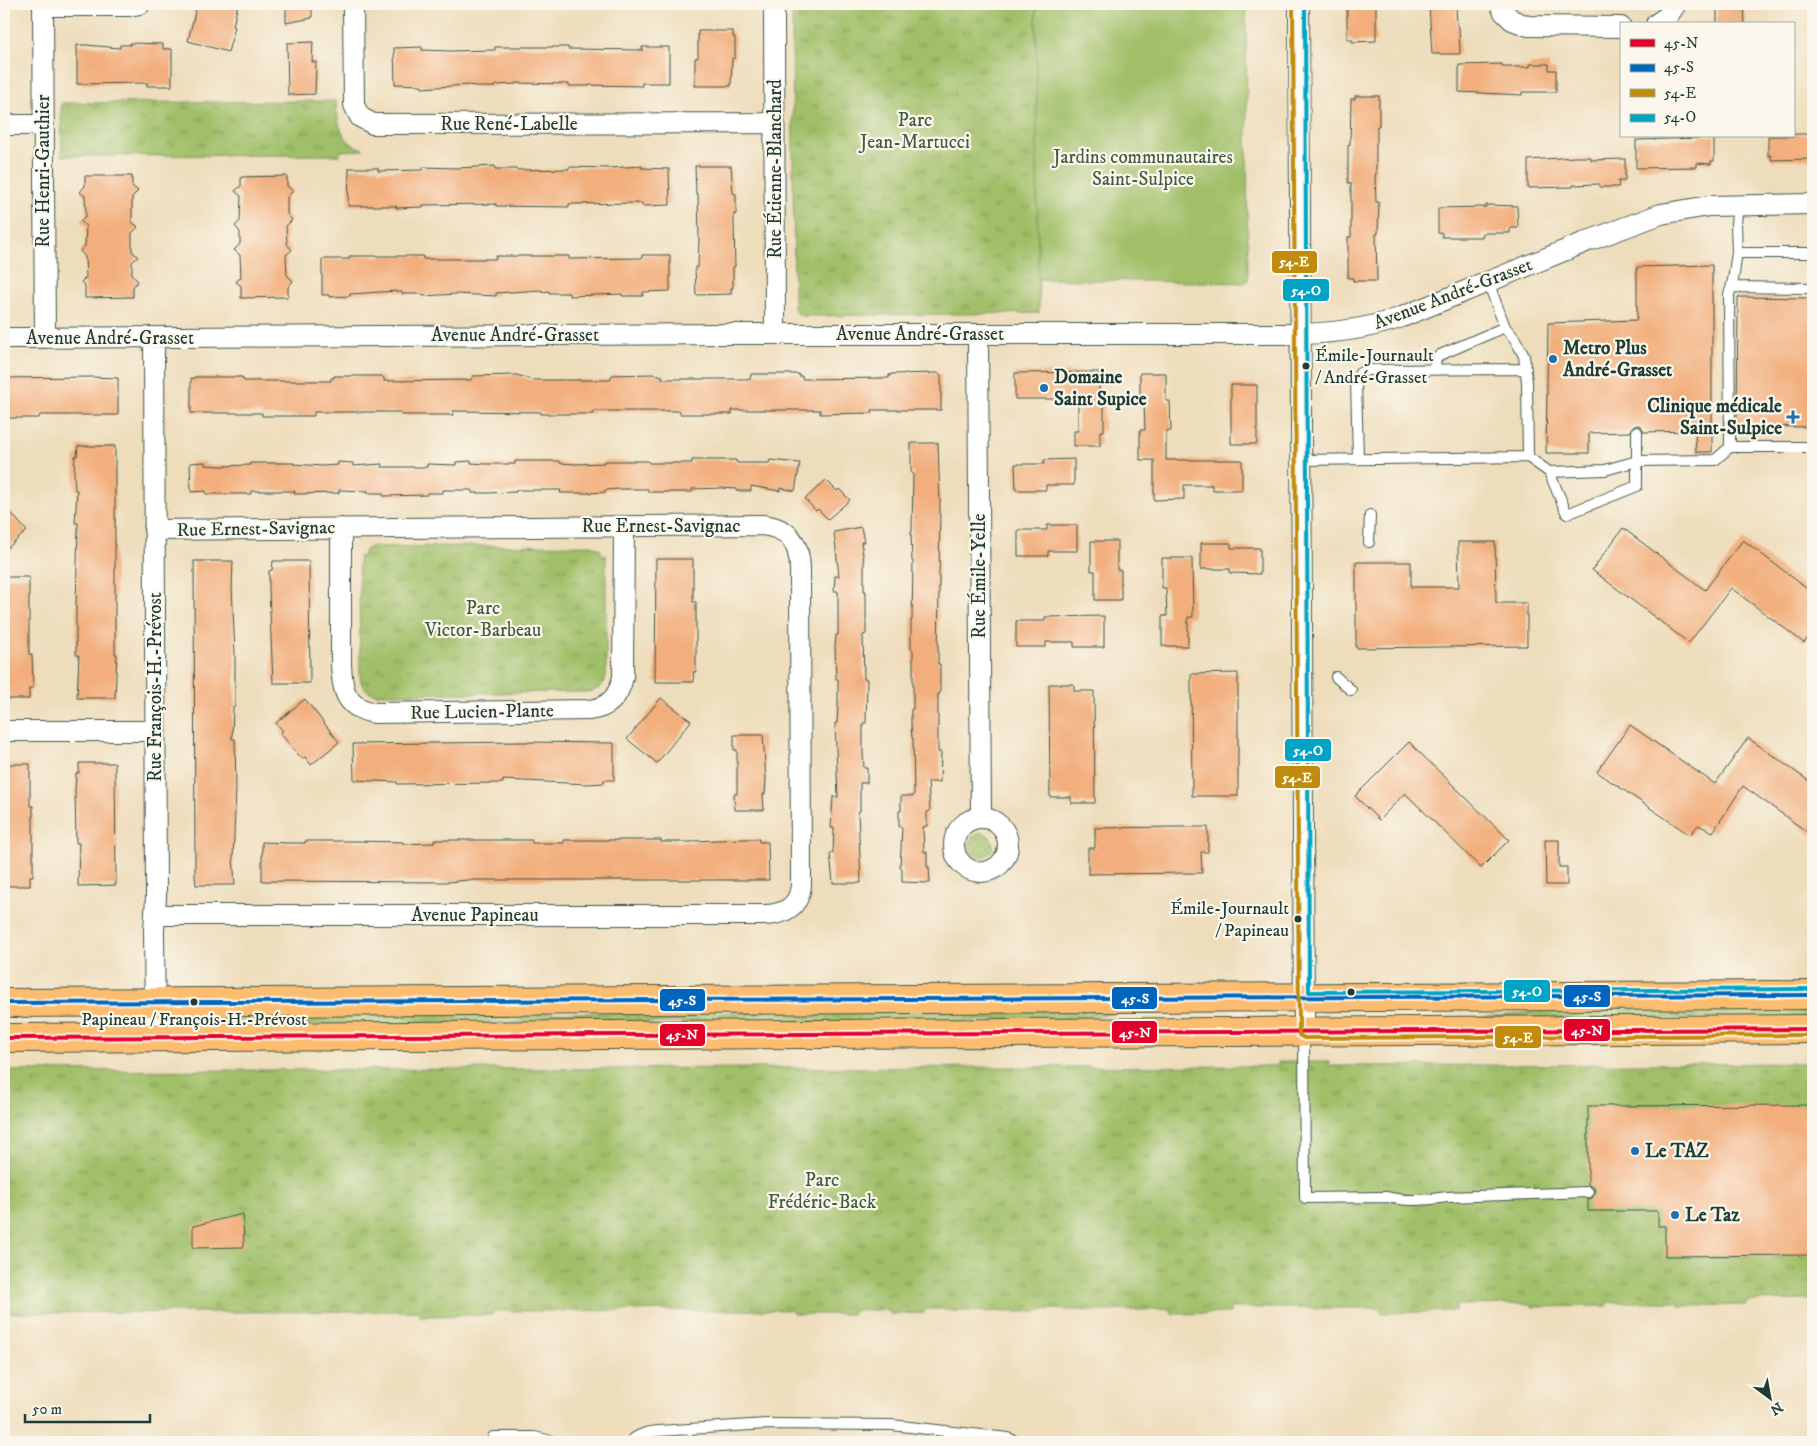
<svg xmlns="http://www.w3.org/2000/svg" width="1817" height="1446" font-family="'IM FELL DW Pica',serif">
	<defs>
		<pattern id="grass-dots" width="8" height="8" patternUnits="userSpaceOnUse" patternTransform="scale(1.25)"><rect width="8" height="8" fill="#a0bf67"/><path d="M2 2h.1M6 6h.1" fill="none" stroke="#829c56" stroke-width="1.8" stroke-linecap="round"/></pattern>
		<pattern id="park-tufts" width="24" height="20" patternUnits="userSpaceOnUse" patternTransform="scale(1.25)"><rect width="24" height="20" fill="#a0bf67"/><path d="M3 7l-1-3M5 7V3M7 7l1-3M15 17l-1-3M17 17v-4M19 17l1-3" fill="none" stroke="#829c56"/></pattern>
	</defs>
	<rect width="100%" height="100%" fill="#fbf7ec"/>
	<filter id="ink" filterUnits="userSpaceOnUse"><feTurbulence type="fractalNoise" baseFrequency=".02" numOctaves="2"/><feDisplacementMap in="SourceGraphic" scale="10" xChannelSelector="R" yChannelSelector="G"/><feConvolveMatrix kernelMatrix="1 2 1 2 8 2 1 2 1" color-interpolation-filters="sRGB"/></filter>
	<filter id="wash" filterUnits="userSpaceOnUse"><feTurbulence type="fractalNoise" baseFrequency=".0096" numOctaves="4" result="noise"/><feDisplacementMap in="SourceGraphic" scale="20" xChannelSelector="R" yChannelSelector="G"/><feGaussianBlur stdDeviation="1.12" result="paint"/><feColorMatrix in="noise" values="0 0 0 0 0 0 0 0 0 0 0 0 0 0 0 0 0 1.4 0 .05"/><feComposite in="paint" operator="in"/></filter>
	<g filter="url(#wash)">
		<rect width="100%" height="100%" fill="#edb"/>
		<path fill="url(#grass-dots)" stroke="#607e4e" d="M969 845a12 12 0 1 1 24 0a12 12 0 1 1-24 0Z
			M1813 1007V1018L1480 1019 1481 1017 1511 1015 1547 1009Z
			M1128 1010V1013L1110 1014 1072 1020 182 1026 181 1015Z"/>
		<path fill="url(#park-tufts)" stroke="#607e4e" d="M792 4H1036L1039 313 803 316C798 315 795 312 794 307Z
			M336 101C337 122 341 143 363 149V150L340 151V155L62 156 61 103Z
			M592 545 600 549 602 555H606V675C605 686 597 691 587 692L378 694C368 693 361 687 360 677L359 557 363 556 365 550 370 547Z
			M1278 1062H1329V1066L1813 1063V1300L1748 1301 1747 1305 1679 1306V1302H1608L1607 1306 1532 1307V1304L1456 1305V1311L1381 1313 1380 1308H1230V1313L1172 1314 1171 1309 1103 1311 1042 1309 1029 1312 953 1311 944 1309H925L924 1313 890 1314 889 1310H853V1314H793L791 1310 493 1311 492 1315 420 1316 419 1311 4 1313V1071L1275 1066 1278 1065Z"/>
		<path fill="#a0bf67" stroke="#607e4e" d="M1036 4H1246L1248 280 1245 283 1038 279Z"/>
		<g id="blocks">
			<path fill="#f2ae7b" d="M197 4H238L233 26 235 27 228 52 188 41Z
				M286 4H312V18L286 23Z
				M1347 4H1376V41L1352 42V39H1347Z
				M1429 4H1456L1457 26H1459L1460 54H1432Z
				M1717 4H1744L1745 24H1717Z
				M698 31H733V37H735V58H732L731 86H695V58H698Z
				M313 42 312 62H316L315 94 288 95 287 43Z
				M130 43 163 44V49H172V86H147V83L77 84V45H86L120 48V45H130Z
				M422 47V50L449 51 495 50V47H568V49L643 50 642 47H669V83H642V86L589 85V86H568L569 84 516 83V84L495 85V87H475V86L468 85 422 88V85L395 84 394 48Z
				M1502 64V67H1530V64H1549V70H1556V92H1522V95L1459 92V65Z
				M1355 96H1379V126H1377V142L1376 143V175H1375L1376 202H1379L1378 234H1376L1377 281H1353V278H1348V237H1351V183H1348V145H1350L1351 99H1355Z
				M1793 134H1813V159L1771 160V155L1768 156V136H1793Z
				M1699 136H1714V161H1711V164L1697 163V167L1636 168V140L1699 138Z
				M1575 157H1591V160L1625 159V181H1618L1619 187H1599V184L1573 185V187L1528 188V160Z
				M495 166V169H516V170L569 169V167L609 168 642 166 641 168 669 169 670 205 642 206V203L569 204V207L496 206V204L423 205V207L396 208V206H348L349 168H378V171L423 170V167L457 168Z
				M695 166H731L733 193 736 194V214H734V221L735 267H733V288H731V294L696 295 695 267H698L699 240 698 194H696Z
				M85 176H132V186L138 191 132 197V222L138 227 132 233V251L138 257 132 262V275L138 281 133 287V297L85 298V286L81 282 86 277 85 257 80 251 85 246 86 226 80 221 86 216 85 196 80 192 85 186Z
				M287 176V186L293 191 287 197V214L292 220 286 226 287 244 292 250 286 255 287 275 293 281 288 287V297L241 298V286L236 282 241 277 240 255 234 250 240 244V232L235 226 240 221 241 196 235 191 241 186V177Z
				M1486 205 1517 206 1518 228H1510V233H1483L1482 237H1442V233H1438V208L1486 207Z
				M642 255H670V291L643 292V296H622V294L569 296V293H549V291L542 292V290L496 293V296L457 294 423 296V294H402V292H396V291L350 294V296L329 297V295H322V259H350L349 256H423V259H496V256H569V259L642 258Z
				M1712 265V452H1696L1695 431 1644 432 1641 426 1637 425 1631 428 1630 432 1589 433V453H1546L1548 323 1637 320V267Z
				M1738 297 1813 298V427L1737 426Z
				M1099 372V402L1104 401V431H1100V446H1074V431H1078V403H1073V399H1015V373Z
				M938 373 941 375V410H872L873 413 820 414V410H732V414H680V411H593V414H541V412L453 411V415H401V412H314V416H262V413H191V378L194 379V377H242L244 381H331V378H334V376H381L384 378V381L471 380 473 376 517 375 532 380H610L612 375 652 374 660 375V376H663L662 379H750L751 374H799V376H802V379L889 378V375H891V374Z
				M1140 373H1166V401H1170L1171 431H1166V460H1242V490H1212V485H1184V499L1154 500V460H1140V430H1145L1144 403 1140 402Z
				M92 377 118 378V415H40L39 418H5L6 415H4V378Z
				M1231 385H1257V444H1231Z
				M911 443H938L940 502 938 664H940V694H938V752H941L940 782H928L930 811 927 812V826L923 827 924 852H927V867H929L930 883 902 882V868H900L902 827H899V811H901V796H914L913 738H912L911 724V709H913V650H911V620H912L913 561H912L911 532H912L913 473H911Z
				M78 446H115V654H117L115 698H77L79 655H76V606L78 523H75L77 490H75L74 474 75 456H77Z
				M1074 459V485H1046V490H1016L1015 464H1044V460Z
				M692 460H736L737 463H769L770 460 800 463 795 491 780 488V491L751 486V491H737V489L722 488 692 489V492H648V489H619L605 490V492L589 493H560L561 490H516V492L486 493H472V490H443V493H427V495L383 496V493H368V491L339 490V493L294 494 295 491H251V494H206V491L191 492 190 463 205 462V465L221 466 250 465V463H294L293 464 323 466 338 465V462L353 463V466L382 464V467H427V464L456 465V462L471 461V463L486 464H515V461H559L560 463 575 464 604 463V461H648L649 463H692Z
				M826 480 837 491 839 489 850 500 828 519 818 509 816 511 805 499Z
				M4 505 27 531 4 551Z
				M1047 525H1077V551H1048V556H1018V530H1047Z
				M861 527 864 542H861L864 562V591H866V634L863 635 864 679H867L866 723H863V753L864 768H867V783H860V811L858 812 861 883H833L830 853H833L834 828H831L833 797H838L835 723H837L838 705V679H836L835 646 836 635H838V591H834L835 576H839L834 532Z
				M1623 528 1705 590 1743 540 1813 593V631L1804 643 1731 588 1689 643 1592 570Z
				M1091 541H1117V570H1121V600H1095V571H1091Z
				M1458 542H1495L1496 603H1527V646L1356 648V562H1411V587H1459Z
				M1201 543H1231V548H1260V574L1230 573V569H1201Z
				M1162 558H1192L1193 617H1188V646H1162V616H1167L1166 588H1162Z
				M656 559H693V602H696V672H693L694 682H655Z
				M194 561H233L232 587 235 654V707H233L232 739H235L236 789 233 858 235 885H196L195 876Z
				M273 561H309L310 683H273L269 590V571L272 570Z
				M4 577H29V654L32 655 33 689 29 688V699H4Z
				M1104 616V647H1074V642H1046V647H1016V621H1045V617Z
				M1238 673V796H1192L1191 674Z
				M1049 684H1074V691H1094L1095 803H1071V797H1050Z
				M661 698 691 721 657 763 627 739Z
				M305 699 339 742 311 765 305 757 302 759 280 733 283 731 276 723Z
				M1630 725 1715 784 1748 738 1813 784V836L1743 786 1713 832 1698 825 1690 835 1597 772Z
				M734 735H763L766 779 765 794H763L764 810H735L734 794H737V750H734Z
				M523 742 614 743V780H604V783L588 784 503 780V783L397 784V782L354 780 353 744Z
				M1409 742 1509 840 1481 868 1405 793 1379 820 1355 796Z
				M79 763H115L116 885 78 886 79 843H76L75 792 76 773H79Z
				M4 764H30V806H33V876H30V886H4Z
				M1176 827H1208V852H1201L1202 873 1088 874V848H1095V828Z
				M741 839H759V842H768L769 880H467L449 882 262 881V842L287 843H305V841H355L403 842V844L434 843V840H532V843H564V840H661V842H693V841Z
				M1545 840H1559V867H1567V885H1546Z
				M1813 1105V1255L1665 1256V1226H1658V1211H1588V1199L1592 1198 1595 1192 1594 1188 1588 1185V1106Z
				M243 1214 244 1247 193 1248V1226Z"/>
		</g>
	</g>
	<g filter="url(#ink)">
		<use href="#blocks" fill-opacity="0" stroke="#3e5548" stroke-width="1"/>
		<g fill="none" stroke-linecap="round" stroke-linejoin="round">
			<g stroke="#3e5548" stroke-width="12">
				<path id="service" d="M1738 205 1736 223 1737 253H1813
					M1732 287 1813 288
					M1434 370 1436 359 1440 355 1505 327
					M1730 447 1729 294C1735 280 1734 267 1737 253
					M1528 457 1549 472 1605 470 1637 461 1715 460 1730 447H1813
					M1358 459 1356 381 1360 373 1368 370 1526 369
					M1301 460 1528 457 1527 382 1524 356 1515 339 1505 327 1488 282
					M1549 472 1567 514 1637 486V432
					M1369 542 1370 515
					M1336 677 1351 690
					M1304 1033 1305 1198 1387 1197C1406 1202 1428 1200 1447 1197L1588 1192
					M493 1437H534L556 1442
					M630 1442C638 1434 647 1432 659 1431L766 1424 892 1425 1008 1438 1017 1442"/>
			</g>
			<g stroke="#3e5548" stroke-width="22">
				<path id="minor" d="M43 4 45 338
					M353 4 354 105 360 117 373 124 774 123
					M774 4 775 334
					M1299 4 1304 1032
					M1500 4 1504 12 1512 20 1528 26 1621 27
					M43 6H129L140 4
					M1656 24 1668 16 1676 4
					M4 125H43
					M978 334 981 818
					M4 338 737 334H1301C1336 333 1369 329 1402 317L1588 241 1661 214 1709 206 1813 204
					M154 338 156 897 154 931 155 1037
					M341 528V664C342 691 346 709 376 713L589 710C609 708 619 696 623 677L624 526
					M154 530 762 525C789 528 799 542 800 568L801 884C800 905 786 914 766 915H156
					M4 731H155
					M954 845a27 27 0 1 1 54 0a27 27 0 1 1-54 0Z"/>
			</g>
			<g stroke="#3e5548" stroke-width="30">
				<path id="primary" d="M4 1003 1813 995
					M4 1038 1813 1029"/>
			</g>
			<use href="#service" stroke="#fff" stroke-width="10"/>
			<use href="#minor" stroke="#fff" stroke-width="20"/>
			<use href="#primary" stroke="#fcbd6f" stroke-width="28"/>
			<g stroke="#fbf7ec" stroke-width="8">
				<path id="bus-1" d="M4 1038 1813 1029"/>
			</g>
			<g stroke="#fbf7ec" stroke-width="8">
				<path id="bus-2" d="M4 1003 1813 995"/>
			</g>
			<g stroke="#fbf7ec" stroke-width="8">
				<path id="bus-3" d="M1293 4 1299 1035 1304 1038 1813 1035"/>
			</g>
			<g stroke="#fbf7ec" stroke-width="8">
				<path id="bus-4" d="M1305 4 1309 992 1813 989"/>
			</g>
			<use href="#bus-1" stroke="#e4002b" stroke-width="4"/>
			<use href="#bus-2" stroke="#0065bd" stroke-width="4"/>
			<use href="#bus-3" stroke="#c18c0d" stroke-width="4"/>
			<use href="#bus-4" stroke="#02a4c6" stroke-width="4"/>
		</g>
	</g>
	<g fill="#1f6fb2" stroke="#fbf7ec" stroke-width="2">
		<circle cx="1553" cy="359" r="5"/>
		<circle cx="1044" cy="388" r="5"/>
		<path d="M1790.5 409.5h5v5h5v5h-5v5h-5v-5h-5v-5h5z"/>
		<circle cx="1635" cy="1151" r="5"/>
		<circle cx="1675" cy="1215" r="5"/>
	</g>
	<g fill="#1f3d34" stroke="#fbf7ec" stroke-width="2">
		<circle cx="1306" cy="366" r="4.5"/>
		<circle cx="1298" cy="919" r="4.5"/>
		<circle cx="1351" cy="992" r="4.5"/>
		<circle cx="194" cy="1002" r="4.5"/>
	</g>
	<g text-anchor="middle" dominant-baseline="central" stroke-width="4.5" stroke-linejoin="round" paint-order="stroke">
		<g font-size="18" fill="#1f3d34" stroke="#fbf7ec" text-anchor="start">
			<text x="1315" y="356">Émile-Journault<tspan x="1315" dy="22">/ André-Grasset</tspan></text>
			<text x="1289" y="909" text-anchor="end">Émile-Journault<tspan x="1289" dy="22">/ Papineau</tspan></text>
			<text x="194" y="1020" text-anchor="middle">Papineau / François-H.-Prévost</text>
		</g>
		<g font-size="19" fill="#3f5e41" stroke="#fbf7ec">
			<text x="915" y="120">Parc<tspan x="915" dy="22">Jean-Martucci</tspan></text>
			<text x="1143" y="157">Jardins communautaires<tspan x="1143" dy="22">Saint-Sulpice</tspan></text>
			<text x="483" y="608">Parc<tspan x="483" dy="22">Victor-Barbeau</tspan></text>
			<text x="822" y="1180">Parc<tspan x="822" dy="22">Frédéric-Back</tspan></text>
		</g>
		<g font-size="19" fill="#1f3d34" stroke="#fbf7ec">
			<text x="509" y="124">Rue René-Labelle</text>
			<text transform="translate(775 169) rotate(-90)">Rue Étienne-Blanchard</text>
			<text transform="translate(43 171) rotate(-90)">Rue Henri-Gauthier</text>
			<text transform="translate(1453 294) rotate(-21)">Avenue André-Grasset</text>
			<text x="920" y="334">Avenue André-Grasset</text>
			<text x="515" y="335">Avenue André-Grasset</text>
			<text x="110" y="338">Avenue André-Grasset</text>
			<text x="661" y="526">Rue Ernest-Savignac</text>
			<text transform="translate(256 529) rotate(-1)">Rue Ernest-Savignac</text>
			<text transform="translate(979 576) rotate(-90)">Rue Émile-Yelle</text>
			<text transform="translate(155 687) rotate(-90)">Rue François-H.-Prévost</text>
			<text transform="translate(482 712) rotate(-1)">Rue Lucien-Plante</text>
			<text x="475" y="915">Avenue Papineau</text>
		</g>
		<g font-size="19" font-weight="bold" fill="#1f3d34" stroke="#fbf7ec" text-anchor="start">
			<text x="1563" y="348">Metro Plus<tspan x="1563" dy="22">André-Grasset</tspan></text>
			<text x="1054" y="377">Domaine<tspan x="1054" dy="22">Saint Supice</tspan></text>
			<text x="1782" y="406" text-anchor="end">Clinique médicale<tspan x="1782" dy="22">Saint-Sulpice</tspan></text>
			<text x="1645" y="1151">Le TAZ</text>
			<text x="1685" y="1215">Le Taz</text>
		</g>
	</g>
	<g stroke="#fbf7ec" stroke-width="2">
		<rect x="1271" y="250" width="47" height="24" rx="5" fill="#c18c0d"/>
		<rect x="1282" y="278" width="48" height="24" rx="5" fill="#02a4c6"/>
		<rect x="1284" y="738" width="48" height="24" rx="5" fill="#02a4c6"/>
		<rect x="1274" y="765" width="47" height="24" rx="5" fill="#c18c0d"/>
		<rect x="1503" y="979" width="48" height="24" rx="5" fill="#02a4c6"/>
		<rect x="1563" y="984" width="48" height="24" rx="5" fill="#0065bd"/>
		<rect x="1111" y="986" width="47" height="24" rx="5" fill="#0065bd"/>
		<rect x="659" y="988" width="47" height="24" rx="5" fill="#0065bd"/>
		<rect x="1563" y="1018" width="48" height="24" rx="5" fill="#e4002b"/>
		<rect x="1111" y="1020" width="47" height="24" rx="5" fill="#e4002b"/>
		<rect x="659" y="1023" width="47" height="24" rx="5" fill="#e4002b"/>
		<rect x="1494" y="1025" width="48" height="24" rx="5" fill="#c18c0d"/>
	</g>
	<g font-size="14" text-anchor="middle" font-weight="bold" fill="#fff">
		<text x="1294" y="266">54-E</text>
		<text x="1306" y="295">54-O</text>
		<text x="1308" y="755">54-O</text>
		<text x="1297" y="782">54-E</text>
		<text x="1527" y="996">54-O</text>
		<text x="1587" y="1001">45-S</text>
		<text x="1135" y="1003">45-S</text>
		<text x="682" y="1005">45-S</text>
		<text x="1587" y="1035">45-N</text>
		<text x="1135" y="1037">45-N</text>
		<text x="682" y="1039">45-N</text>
		<text x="1518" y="1042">54-E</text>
	</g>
	<rect width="1817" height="1446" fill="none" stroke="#fbf7ec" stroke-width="20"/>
	<rect x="1620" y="22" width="175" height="115" fill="#fbf7ec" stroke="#a3ada2"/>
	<rect x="1630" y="39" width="25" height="8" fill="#e4002b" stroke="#a3ada2"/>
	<text x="1664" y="48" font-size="15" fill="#1f3d34">45-N</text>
	<rect x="1630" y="64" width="25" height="8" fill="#0065bd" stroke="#a3ada2"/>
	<text x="1664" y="72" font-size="15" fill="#1f3d34">45-S</text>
	<rect x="1630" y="89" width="25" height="8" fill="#c18c0d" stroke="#a3ada2"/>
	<text x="1664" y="98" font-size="15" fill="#1f3d34">54-E</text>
	<rect x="1630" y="114" width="25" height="8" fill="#02a4c6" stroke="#a3ada2"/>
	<text x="1664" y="122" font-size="15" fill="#1f3d34">54-O</text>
	<g transform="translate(1770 1398) rotate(148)" stroke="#fbf7ec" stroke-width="4" paint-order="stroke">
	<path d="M0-4L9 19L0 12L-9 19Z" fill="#1f3d34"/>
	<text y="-8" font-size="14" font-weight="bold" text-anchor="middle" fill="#1f3d34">N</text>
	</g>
	<path d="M25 1414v8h125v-8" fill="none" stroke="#1f3d34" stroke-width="2.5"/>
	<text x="32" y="1414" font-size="15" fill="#1f3d34" stroke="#fbf7ec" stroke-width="4" paint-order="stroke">50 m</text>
</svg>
